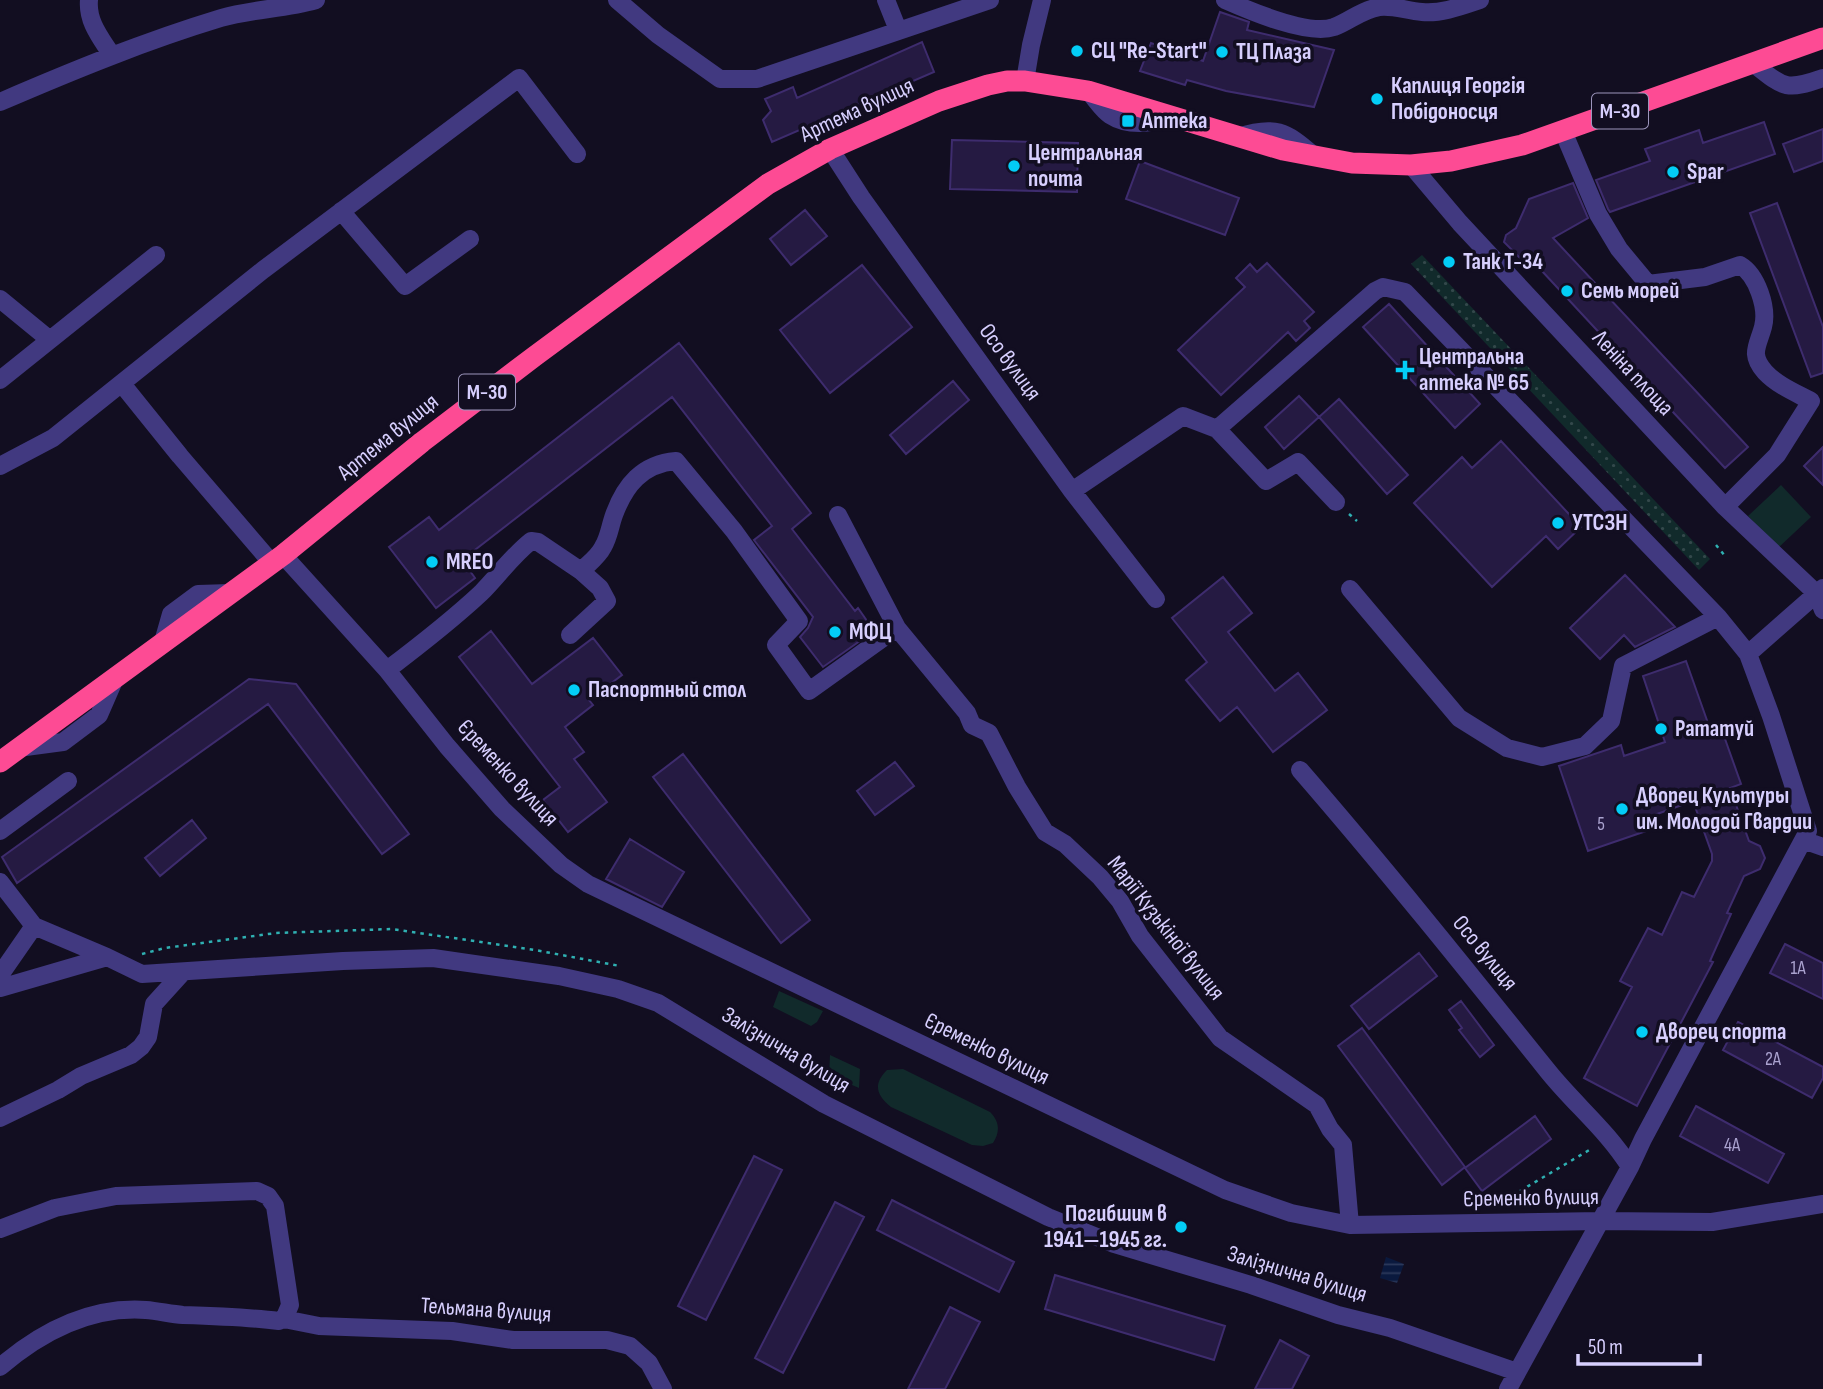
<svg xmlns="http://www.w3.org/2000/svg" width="1823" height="1389" font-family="'Sofia Sans Condensed',sans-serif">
	<defs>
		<pattern id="grass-dots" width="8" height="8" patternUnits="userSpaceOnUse" patternTransform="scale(1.75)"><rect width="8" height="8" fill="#112a2b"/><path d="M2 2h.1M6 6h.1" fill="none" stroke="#33484b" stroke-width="1.8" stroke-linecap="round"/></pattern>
		<pattern id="water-rules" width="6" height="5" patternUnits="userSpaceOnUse" patternTransform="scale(1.75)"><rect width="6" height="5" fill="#0a193e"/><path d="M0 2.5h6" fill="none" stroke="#2d395b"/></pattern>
	</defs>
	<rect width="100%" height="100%" fill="#120e21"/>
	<path fill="url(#grass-dots)" d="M1422 255 1710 559 1699 570 1411 264Z"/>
	<path fill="#112a2b" d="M1781 485 1811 517 1778 548 1748 516Z
		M779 991 823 1011 817 1022 811 1026 773 1007Z
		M830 1055 860 1069 859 1088 829 1075Z
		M903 1069 990 1112C1000 1122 1000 1132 993 1143L983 1146 972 1145 891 1107C876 1095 873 1084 887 1070Z"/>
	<path fill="url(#water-rules)" d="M1386 1257 1404 1264 1397 1283 1380 1278Z"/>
	<path fill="#251a42" stroke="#3e2c6e" stroke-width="2" d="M1220 12 1249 22 1247 30 1334 50 1314 107 1226 91 1187 80 1185 85 1140 71 1151 43 1203 61Z
		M922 42 934 72 772 142 763 120 771 111 765 99 793 87 797 98Z
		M1764 122 1775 154 1610 212 1608 209 1596 180 1650 161 1645 149 1699 130 1703 143Z
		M1823 129V161L1794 172 1783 144Z
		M952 140 1078 143 1077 192 950 189Z
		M1140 161 1239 198 1225 235 1126 199Z
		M1573 183 1588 218 1553 238 1748 447 1725 468 1528 256 1523 261 1504 242 1506 235 1516 228 1529 199Z
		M1777 203 1823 327V373L1811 377 1750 213Z
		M805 210 827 236 791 265 770 239Z
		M1267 263 1314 312 1304 321 1310 328 1296 341 1288 332 1221 395 1178 350 1245 287 1236 278 1250 264 1257 272Z
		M862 265 912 327 830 393 780 330Z
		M1389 304 1480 404 1455 428 1363 327Z
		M679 343 811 513 792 529 855 611 858 608 874 631 823 667 800 637 808 628 813 617 754 540 772 526 672 397 462 560 475 578 436 608 389 547 429 517 439 530Z
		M953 381 969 400 906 454 890 435Z
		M1299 396 1319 417 1284 449 1265 427Z
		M1339 399 1408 475 1387 494 1319 417Z
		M1501 441 1581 527 1558 549 1546 536 1492 587 1414 503 1462 457 1472 468Z
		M1823 447V485L1804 466Z
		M1625 575 1675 627 1635 647 1624 635 1600 659 1570 628Z
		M1223 577 1252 613 1228 632 1275 691 1298 673 1327 710 1273 752 1237 707 1220 721 1186 680 1207 662 1172 618Z
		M491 631 532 684 593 638 622 675 589 700 593 705 565 727 584 752 574 759 607 802 568 832 543 800 560 787 459 657Z
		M1686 661 1709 726 1719 722 1741 784 1730 788 1749 841 1760 846 1765 858 1760 869 1744 876 1727 913 1731 914 1710 961 1713 962 1637 1106 1584 1078 1632 987 1620 981 1648 928 1662 935 1682 892 1694 897 1712 861V854L1693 801 1646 818 1649 830 1588 851 1559 766 1621 745 1624 756 1665 742 1643 676Z
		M249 679 296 684 409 834 382 854 268 704 17 883 2 857Z
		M683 754 810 920 781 943 653 777Z
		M895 762 914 786 875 815 857 791Z
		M192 820 206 838 160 876 145 858Z
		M630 839 684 872 662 907 606 879Z
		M1785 944 1823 963V999L1770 973Z
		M1419 953 1437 976 1369 1029 1351 1006Z
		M1461 1001 1494 1045 1480 1057 1459 1030 1462 1028 1449 1010Z
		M1738 1022 1823 1067V1078L1812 1098 1723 1050Z
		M1362 1028 1465 1167 1442 1185 1338 1046Z
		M1696 1106 1784 1154 1768 1183 1680 1136Z
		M1535 1116 1551 1139 1482 1191 1465 1168Z
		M754 1156 782 1170 706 1320 678 1306Z
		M892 1200 1014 1262 999 1292 877 1230Z
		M835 1202 864 1217 783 1373 755 1358Z
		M1055 1275 1225 1326 1214 1360 1045 1309Z
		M950 1307 980 1322 945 1389H908Z
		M1280 1340 1309 1356 1292 1389H1255Z"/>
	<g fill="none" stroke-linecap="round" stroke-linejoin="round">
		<path stroke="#2fb0b2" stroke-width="2.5" stroke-dasharray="3.5 5" stroke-linecap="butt" d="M1349 514 1357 521
			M1716 545 1725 556
			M142 954 165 948 276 933 392 929 535 950 620 966
			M1498 1204 1591 1149"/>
		<path stroke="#413980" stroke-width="18" d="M89 0C87 21 100 37 111 54
			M617 0 658 35 720 79H757L990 0
			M886 0 898 30
			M1225 0C1250 11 1308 36 1334 27 1350 21 1361 10 1379 7 1393 5 1407 11 1422 12 1441 14 1462 6 1480 0
			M1754 64C1784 88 1786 91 1823 78
			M1025 81 1031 45 1042 0
			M1088 91C1095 98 1102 110 1110 115 1130 128 1154 122 1175 118
			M0 102C72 71 145 41 221 18 252 9 285 9 316 0
			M1563 131 1598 214 1619 249 1648 284 1705 277 1740 265C1757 275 1768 308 1763 327 1758 346 1749 354 1765 372 1777 385 1796 393 1811 401L1777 455 1725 507
			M1238 137C1274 125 1286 131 1313 155
			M830 149 861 197 1072 491 1156 599
			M1411 165 1460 223 1725 507 1817 594 1823 610
			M341 211 405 286 470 239
			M0 299 50 340
			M0 380 156 255
			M122 384 180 456 271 562
			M1217 429 1375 291 1383 287 1405 292 1718 617 1748 654 1771 716 1808 831
			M0 466 53 438 263 270 519 78 577 154
			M1072 491 1183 416 1217 429 1266 481 1298 462 1336 502
			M838 515 897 628 967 713 972 725 989 733 1017 787 1045 832 1065 844 1100 877 1120 901 1140 936 1220 1038 1317 1105 1330 1129 1343 1145 1350 1225
			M283 555 387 670 447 746 502 809 561 865 588 884 1225 1190 1291 1213 1350 1225 1600 1221 1712 1222 1823 1204
			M1350 589 1459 718 1507 748 1542 757 1585 746 1611 721 1623 666 1718 617
			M570 635 607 601 600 588 581 571C589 563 598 557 603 547 609 537 610 526 614 515 625 485 642 464 676 461L734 531 799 621 776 645 809 691 897 628
			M163 642 171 614 198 594 230 593
			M1748 654 1823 588
			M387 670C420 645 451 621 481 593 498 576 512 556 531 541L538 542 581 571
			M18 748 63 742 99 715 116 676
			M1300 770C1385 868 1466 969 1547 1070 1574 1104 1607 1130 1630 1167
			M0 831 68 781
			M1803 840 1823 847
			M0 882 34 926
			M0 975 34 926 107 957
			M0 988 107 957 142 974 343 961 433 958 559 976 618 989 658 1003 824 1104 1048 1217 1114 1244 1251 1285 1338 1315 1390 1328 1517 1372
			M0 1118 58 1090 81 1076 131 1055 141 1047 148 1037 154 1004 183 972
			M0 1229 55 1208 116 1196 257 1191 268 1196 275 1206 290 1305 284 1319 279 1321C247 1317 215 1316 183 1315 171 1314 158 1311 146 1310 90 1306 41 1332 0 1367
			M284 1319 319 1326 452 1331 513 1340H607L630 1346 649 1363 663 1389
			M1508 1389 1630 1167 1643 1139 1808 831"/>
		<path stroke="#fd4b94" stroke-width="21" d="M0 762 283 555 422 442 535 356 768 184 830 149 939 101 988 85 1007 81H1025L1088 91 1283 150 1352 163 1411 165 1451 161 1522 145 1823 38"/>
	</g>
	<g fill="#03cdf6" stroke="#120e21" stroke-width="2.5">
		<circle cx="1077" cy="51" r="7"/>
		<circle cx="1222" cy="52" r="7"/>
		<circle cx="1377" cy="99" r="7"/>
		<rect x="1121" y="114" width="14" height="14" rx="3.5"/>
		<circle cx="1014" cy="166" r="7"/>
		<circle cx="1673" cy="172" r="7"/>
		<circle cx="1449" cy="262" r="7"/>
		<circle cx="1567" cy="291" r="7"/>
		<path d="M1401.5 359.5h7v7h7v7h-7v7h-7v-7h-7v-7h7z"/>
		<circle cx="1558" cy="523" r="7"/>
		<circle cx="432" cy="562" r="7"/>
		<circle cx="835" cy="632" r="7"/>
		<circle cx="574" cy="690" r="7"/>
		<circle cx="1661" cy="729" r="7"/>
		<circle cx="1622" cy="809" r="7"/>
		<circle cx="1642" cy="1032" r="7"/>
		<circle cx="1181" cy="1227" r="7"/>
	</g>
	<g text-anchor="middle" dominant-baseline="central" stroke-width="7" stroke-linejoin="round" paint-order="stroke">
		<g font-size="19" fill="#aaa2cf">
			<text x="1601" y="824">5</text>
			<text x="1798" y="968">1А</text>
			<text x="1773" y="1059">2А</text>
			<text x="1732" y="1145">4А</text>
		</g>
		<g fill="#120e21" stroke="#9c95bc" stroke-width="2">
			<rect x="1592" y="93.5" width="56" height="35" rx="5"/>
			<rect x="459" y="374.5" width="56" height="35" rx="5"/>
		</g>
		<g font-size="21" font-weight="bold" fill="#d7cffe">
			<text x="1620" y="111">М-30</text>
			<text x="487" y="392">М-30</text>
		</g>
		<g font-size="23" font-weight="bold" fill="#d7cffe" stroke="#120e21" text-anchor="start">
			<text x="1091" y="51">СЦ "Re-Start"</text>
			<text x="1236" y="52">ТЦ Плаза</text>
			<text x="1391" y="86">Каплиця Георгія<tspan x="1391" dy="26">Побідоносця</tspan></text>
			<text x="1142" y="121">Аптека</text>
			<text x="1028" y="153">Центральная<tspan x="1028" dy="26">почта</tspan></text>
			<text x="1687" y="172">Spar</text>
			<text x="1463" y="262">Танк Т-34</text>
			<text x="1581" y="291">Семь морей</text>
			<text x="1419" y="357">Центральна<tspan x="1419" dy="26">аптека № 65</tspan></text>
			<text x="1572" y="523">УТСЗН</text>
			<text x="446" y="562">MREO</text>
			<text x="849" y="632">МФЦ</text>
			<text x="588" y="690">Паспортный стол</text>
			<text x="1675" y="729">Рататуй</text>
			<text x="1636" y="796">Дворец Культуры<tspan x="1636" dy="26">им. Молодой Гвардии</tspan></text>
			<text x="1656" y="1032">Дворец спорта</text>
			<text x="1167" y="1214" text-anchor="end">Погибшим в<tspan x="1167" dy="26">1941—1945 гг.</tspan></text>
		</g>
		<g font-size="23" fill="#d7cffe" stroke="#120e21">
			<text transform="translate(857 110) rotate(-25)">Артема вулиця</text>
			<text transform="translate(1010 362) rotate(54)">Осо вулиця</text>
			<text transform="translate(1633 373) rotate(47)">Леніна площа</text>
			<text transform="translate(388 437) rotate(-39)">Артема вулиця</text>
			<text transform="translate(508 773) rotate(47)">Єременко вулиця</text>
			<text transform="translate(1166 928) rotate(52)">Марії Кузькіної вулиця</text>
			<text transform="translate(1485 953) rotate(51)">Осо вулиця</text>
			<text transform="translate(987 1049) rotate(26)">Єременко вулиця</text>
			<text transform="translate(786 1050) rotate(31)">Залізнична вулиця</text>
			<text transform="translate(1531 1198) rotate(-1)">Єременко вулиця</text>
			<text transform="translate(1297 1274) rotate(17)">Залізнична вулиця</text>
			<text transform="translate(486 1310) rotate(4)">Тельмана вулиця</text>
		</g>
	</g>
	<path d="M1578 1354v10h122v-10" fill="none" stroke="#d7cffe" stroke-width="3.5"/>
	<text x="1588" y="1354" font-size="21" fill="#d7cffe" stroke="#120e21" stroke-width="5" paint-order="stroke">50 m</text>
</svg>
